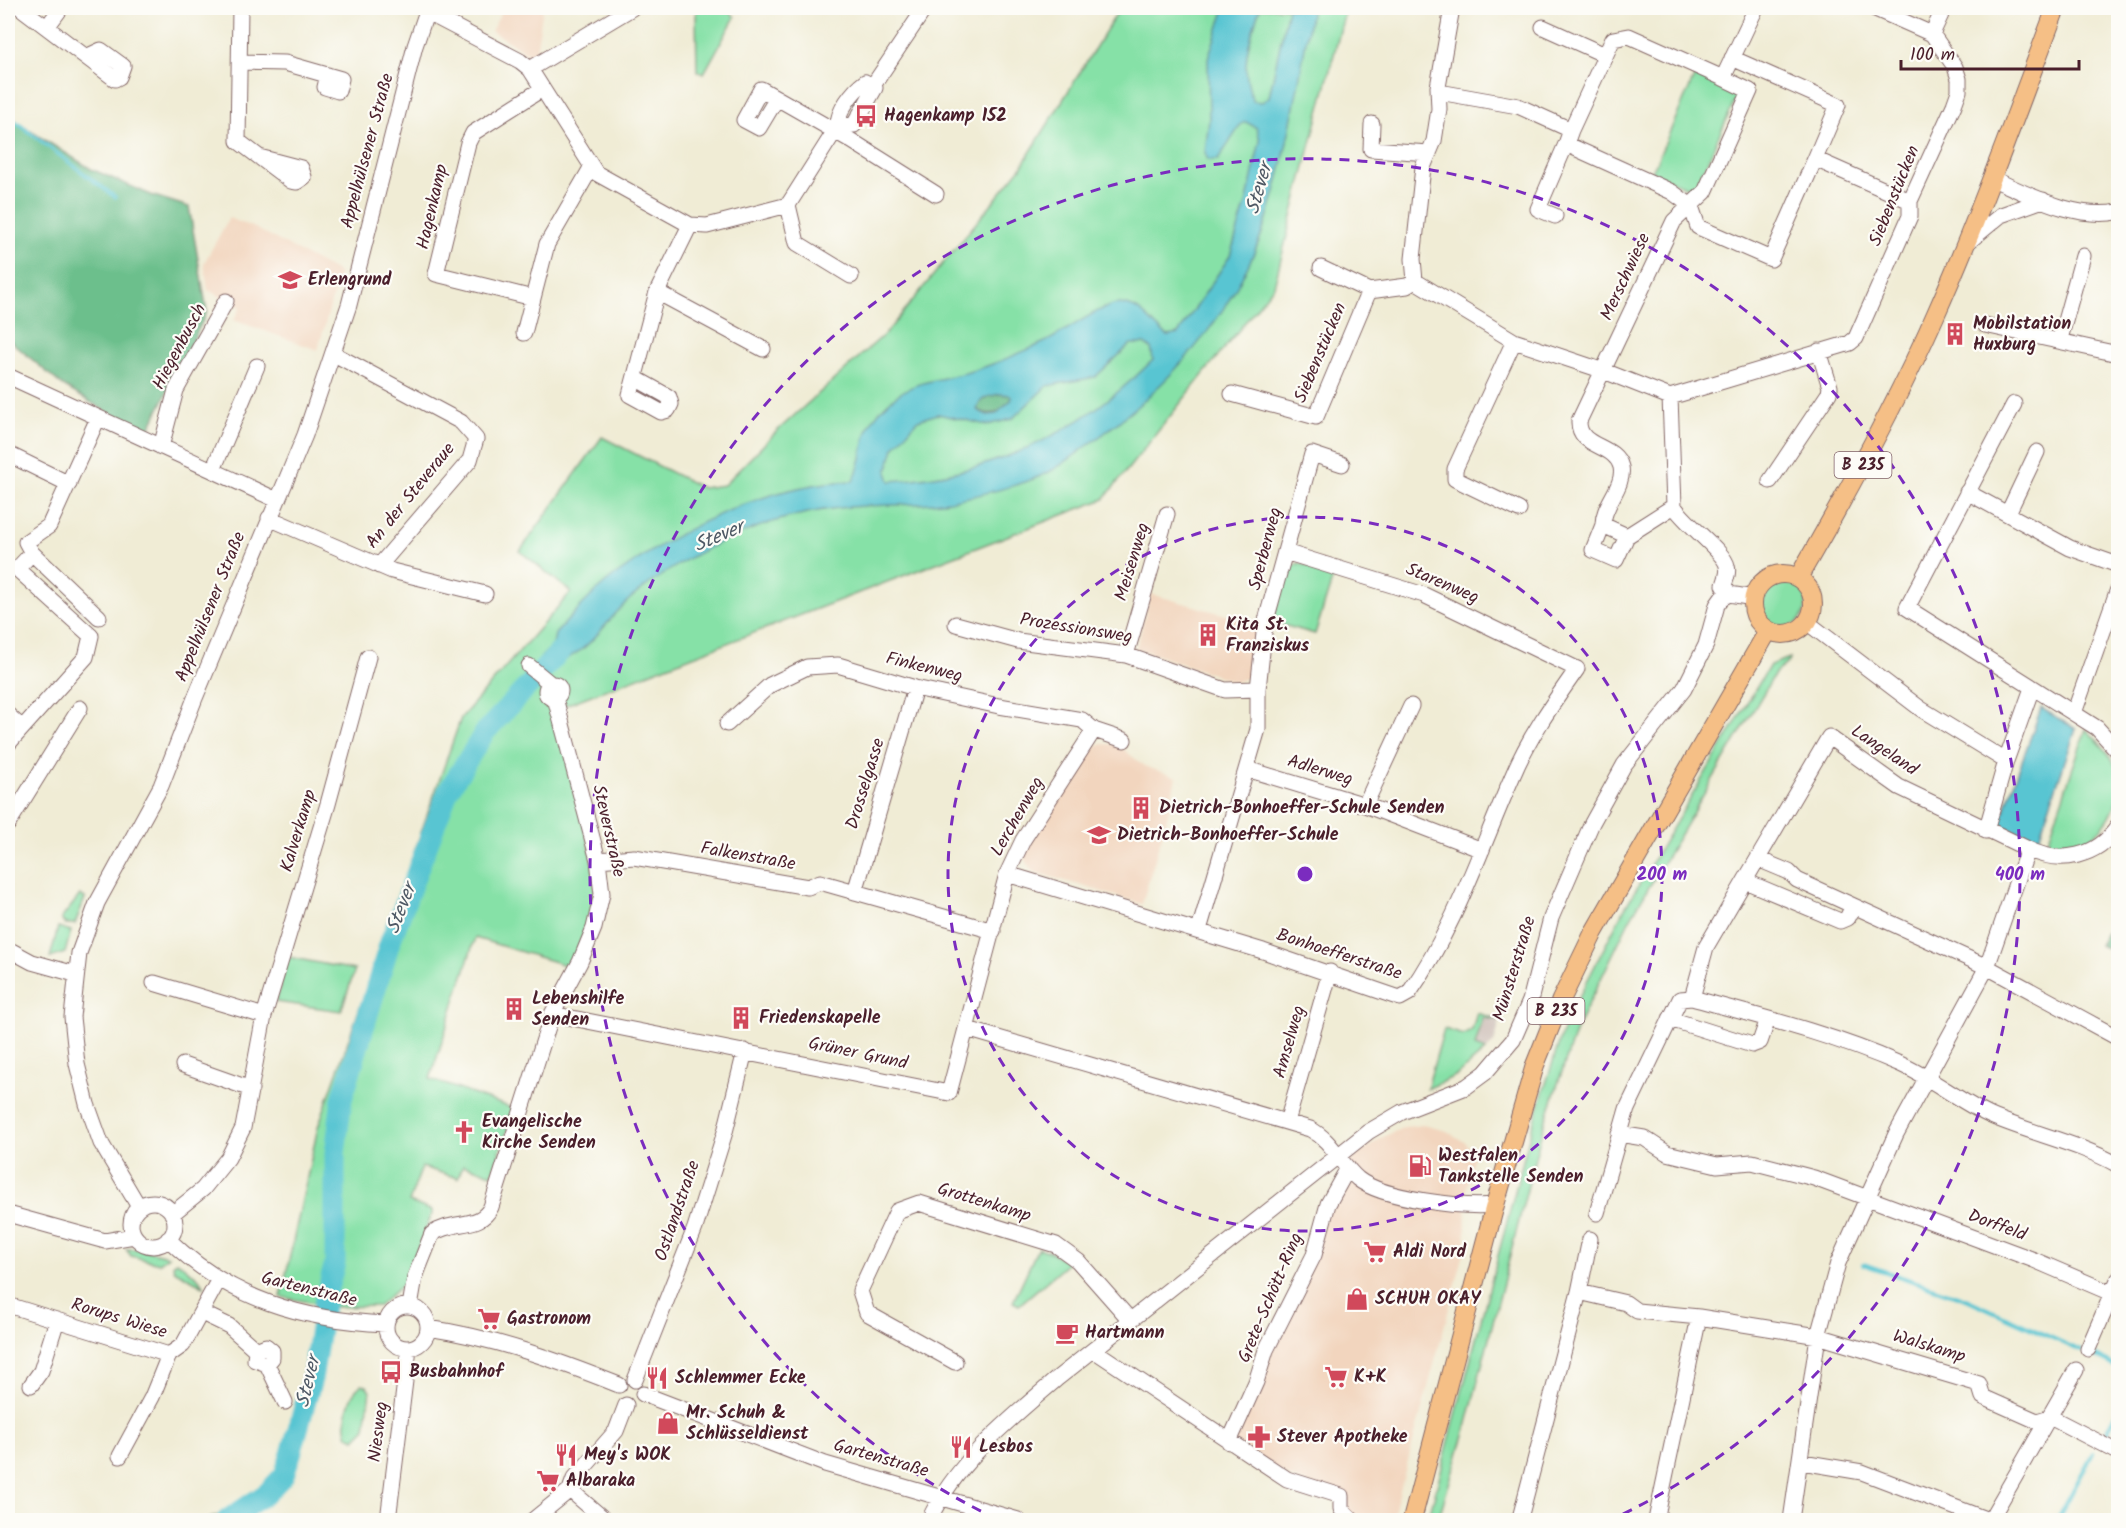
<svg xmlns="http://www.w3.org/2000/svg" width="2126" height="1528" font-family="Kalam,sans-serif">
	<rect width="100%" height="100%" fill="#fdfcf7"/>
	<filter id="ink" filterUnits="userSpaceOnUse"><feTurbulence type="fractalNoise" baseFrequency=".0167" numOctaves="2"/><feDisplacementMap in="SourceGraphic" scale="12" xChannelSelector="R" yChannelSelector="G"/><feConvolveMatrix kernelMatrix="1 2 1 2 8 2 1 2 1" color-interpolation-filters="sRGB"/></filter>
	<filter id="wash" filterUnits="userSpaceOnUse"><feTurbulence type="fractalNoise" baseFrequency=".008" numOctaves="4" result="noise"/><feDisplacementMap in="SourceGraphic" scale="24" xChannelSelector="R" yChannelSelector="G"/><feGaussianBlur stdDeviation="1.35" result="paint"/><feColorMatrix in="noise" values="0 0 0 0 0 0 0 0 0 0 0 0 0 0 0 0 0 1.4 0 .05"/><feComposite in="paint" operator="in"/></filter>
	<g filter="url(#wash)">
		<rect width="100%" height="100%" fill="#f0ecd5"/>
		<path fill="#f2d5be" d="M504 8H543L535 58 491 31Z
			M229 218 255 228 339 273 318 350 234 320 241 307 208 290 204 263Z
			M1151 594 1258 624 1251 676 1236 682 1136 648Z
			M1100 744H1117L1144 766 1176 777 1168 814 1142 904 1032 871 1023 855 1084 754Z
			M1423 1125 1447 1131 1466 1143 1474 1155 1465 1197 1466 1246 1392 1520H1353L1341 1496 1287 1476 1233 1442 1348 1163 1381 1138 1405 1127Z"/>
		<path fill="#cfc1ba" d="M1483 1018 1500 1022 1494 1043 1486 1050 1475 1047Z"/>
		<path fill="#86e1a7" stroke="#688069" stroke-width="1.5" d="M696 8H725L735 17 704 73 697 71Z
			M1120 8H1346L1274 286 1104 499 555 709 592 857 596 897 572 967 475 938 430 1079 515 1109 492 1174 463 1165 458 1178 422 1167 409 1202 433 1211 404 1283 379 1306 337 1307 281 1297 318 1127 461 718 571 592 520 551 602 437 702 488 724 485 777 431 887 332 1020 169Z
			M1695 75 1738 94 1694 191 1652 172Z
			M1299 563 1334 574 1315 634 1272 622 1287 569Z
			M1760 604a23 23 0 1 1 46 0a23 23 0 1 1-46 0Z
			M1790 658 1789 662 1776 672 1630 919 1576 1030 1542 1131 1464 1435 1438 1520H1428L1532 1127 1565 1024 1623 911 1770 665Z
			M2086 729C2096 740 2110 752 2115 765 2126 796 2110 828 2082 843 2071 849 2058 847 2046 847Z
			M80 895 85 898 75 924H65L61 919Z
			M58 927 71 931 65 953 50 958Z
			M288 957 355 970 341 1011 276 1002Z
			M1477 1013 1500 1020 1483 1018 1475 1046 1486 1050 1457 1075 1427 1089 1444 1029 1464 1035 1472 1030Z
			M1038 1248 1053 1253 1068 1263 1019 1305 1013 1302Z
			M126 1249H140L168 1256 159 1263 131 1256Z
			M177 1261 198 1278 205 1287 174 1270 173 1265Z
			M361 1385 367 1386 370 1391 365 1429 355 1439 348 1436C342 1422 349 1394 361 1385Z
			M244 1506 256 1520H205H206Z"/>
		<path fill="#6cbf8c" stroke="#5b6f5c" stroke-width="1.5" d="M8 117 91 169 151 195 189 207 207 312 146 435 63 386 8 339Z
			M1000 394 1010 395 1012 399C1002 412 993 418 977 410 980 397 988 396 1000 394Z
			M2118 930V952L2099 945 2106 933Z"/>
		<path fill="#59c5d2" stroke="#52727e" stroke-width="1.5" fill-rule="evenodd" d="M1225 8H1260C1249 42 1239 65 1253 101L1262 102 1269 97 1288 8H1312C1297 87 1283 195 1248 266 1212 339 1156 396 1091 443 1077 453 1061 467 1045 474 1019 486 977 496 949 501 916 506 882 504 849 507 772 513 691 549 631 598 613 613 600 636 581 650 571 657 563 660 554 669L541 657 553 645 555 634C573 615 592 592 614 576 683 527 767 484 853 481 870 448 854 433 890 401 913 381 930 382 957 375 987 368 1015 355 1043 343 1061 335 1103 303 1120 304 1145 306 1150 325 1168 336L1178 334 1230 256 1247 200 1260 141 1257 128 1246 122 1241 124 1218 160H1208L1205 153 1209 120 1208 58ZM1131 344H1144L1151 348 1153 360C1080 433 994 475 890 481L887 472 894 448 918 420 938 414 987 425 1012 419 1047 386 1095 377ZM1000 394 1010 395 1012 399 996 414 987 415 977 410C980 397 988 396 1000 394Z
			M2041 708 2076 729 2038 840 1999 825Z"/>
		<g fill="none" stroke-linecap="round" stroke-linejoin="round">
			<path stroke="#59c5d2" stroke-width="4" d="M8 116 115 197
				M1863 1264 1966 1299 2081 1351
				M2093 1354 2118 1368
				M2106 1434 2118 1411
				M2057 1520 2093 1453"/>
			<path stroke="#59c5d2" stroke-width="21" d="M227 1520 267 1493 284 1475 291 1454 312 1379 325 1299 335 1263V1153L342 1099 390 942 448 791 485 732 567 644"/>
		</g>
	</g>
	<g filter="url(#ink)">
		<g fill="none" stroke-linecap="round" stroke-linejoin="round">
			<g stroke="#846766" stroke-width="17">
				<path id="minor" d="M21 8 115 79 119 77 123 66 101 50 86 57
					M240 8 238 141 291 181 297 182 304 177 301 168 259 157
					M424 8 436 17 520 61 530 69 596 173 690 225 707 226 788 205 838 126C837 111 853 91 865 82L875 88 854 125 838 126
					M1452 8 1438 87 1439 109 1434 141 1423 167 1413 259 1415 281 1514 341 1604 371 1670 397 1850 343 1856 338 1910 216V201L1954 105 1959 91V79L1955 67 1932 34 1873 8
					M47 27 61 8
					M1543 27 1605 55
					M1932 34 1944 8
					M1732 58 1838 105 1815 159
					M240 62 285 63 341 79 338 91 325 87 328 75
					M530 69 632 8
					M872 87 925 8
					M1439 92 1518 106 1571 130 1566 144 1672 192 1691 206 1698 227 1771 259 1815 159 1910 201
					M777 98 759 128 744 120 761 89 847 138 936 194
					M1372 124 1371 149 1429 153
					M1571 130 1613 39 1629 36 1723 78
					M1993 179C2032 196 2075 220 2118 212
					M788 205 797 243 851 276
					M1555 216 1538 209 1566 144
					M1967 243 2001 215 2043 200
					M1321 268 1369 291
					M657 292 763 349
					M533 298 436 274 468 143 473 133 542 89
					M1985 325 2118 354
					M524 333 547 244 591 168
					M2060 339 2083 256
					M1514 341 1455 469V479L1519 510
					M334 354 461 422 476 439 470 460 379 566
					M8 376 277 500
					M635 378 669 397 671 404 668 410 661 412 630 395 657 292 690 225
					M1232 394 1316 417 1369 291 1407 286 1415 281
					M2014 404 1907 608 2097 728 2118 751
					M98 418 49 526 26 542 32 553 99 617
					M161 447 176 390 226 301
					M8 454 69 484
					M213 470 257 366
					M1770 481 1829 393 1830 387 1819 351
					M1967 492 2070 548 2118 565
					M2008 513 2037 452
					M269 518 392 571 485 594
					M1603 525 1593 550 1616 560 1627 536 1603 525C1602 505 1625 487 1621 467 1615 443 1578 449 1579 421L1674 221 1705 192 1750 91 1723 78 1756 8
					M1627 536 1674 506
					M1729 594 1754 598
					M1808 623 1921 709 2006 761
					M956 624 1018 641 1126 655 1225 690 1258 689
					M1126 655 1167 514
					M529 666 551 684
					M546 691a7 7 0 1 1 14 0a7 7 0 1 1-14 0Z
					M2074 713 2118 589
					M8 715 22 728
					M727 724 770 685 807 667 838 665 915 688 999 706 1082 720 1094 730 1124 740
					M8 744 86 657 91 636 17 569 32 553
					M1247 769 1365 805 1482 850
					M1365 805 1411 706
					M8 824 80 708
					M1986 831 2006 761 2032 688
					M2028 849C2060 865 2098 857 2118 826
					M1758 859 1789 872 1797 880 1987 967 2118 1038
					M598 860 634 857 808 887 820 882 993 931
					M1007 874 1263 951 1391 995 1400 998 1409 993C1456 926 1480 850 1513 775 1529 737 1553 703 1577 669L1424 595 1285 552
					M1745 881 1840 921 1847 918 1853 906
					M855 892 915 688
					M1199 930 1258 729V689L1265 624 1312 454 1342 464
					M8 949 32 962 75 974
					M154 983 264 1016
					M1692 998C1762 1017 1834 1035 1900 1064 1932 1078 1960 1102 1991 1116 2033 1134 2079 1143 2118 1165
					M552 1014 949 1093 1007 874 1023 840 1094 730
					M1670 1019 1752 1045 1760 1042 1768 1019
					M967 1029 1310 1129C1333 1141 1339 1163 1358 1179 1383 1199 1463 1208 1495 1205
					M183 1065 251 1089
					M1287 1122 1330 972
					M1619 1134 1644 1138 1667 1153 1717 1165 1752 1162 1814 1178 2034 1260 2118 1296
					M131 1224a22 22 0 1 1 44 0a22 22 0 1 1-44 0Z
					M139 1207 101 1143 87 1104 77 1064 72 1017 79 953 97 903 161 786 195 698 305 435 349 305 415 46 428 8
					M1597 1213 1627 1109 1680 999 1692 998 1706 947 1829 737 1899 787 2028 849 1987 967 1896 1134 1838 1263 1818 1336 1791 1520
					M8 1214 105 1241 134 1236
					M172 1214 203 1189 228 1158 243 1128 264 1016 328 804 368 657
					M168 1239C229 1299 302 1320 386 1324
					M1579 1292 1626 1303 1637 1311 1699 1317 1818 1336 1979 1384 1983 1397 2037 1421 2050 1417 2118 1452
					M8 1305 169 1355
					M410 1306 415 1277 432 1234C453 1219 480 1230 491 1207L552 1014 580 962 594 928 602 894 598 860 555 698
					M386 1327a21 21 0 1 1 42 0a21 21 0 1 1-42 0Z
					M202 1313 229 1326 256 1350 255 1360 267 1364 285 1402
					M428 1328C495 1338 556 1360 619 1385
					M2088 1349 2118 1280
					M256 1350 266 1346 272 1351V1358L267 1364
					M1095 1351 1287 1479 1341 1496V1509L1352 1520
					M955 1362 867 1313 860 1291 897 1211 919 1203 1056 1245 1078 1261 1131 1321
					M635 1380 695 1228 725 1132 745 1051
					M31 1385 41 1371 57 1320
					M643 1394 825 1464 1018 1520
					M1229 1442 1256 1382 1266 1350 1314 1255 1328 1204 1348 1168
					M120 1456 152 1397 169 1355 183 1345 218 1281
					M1802 1462 1862 1472 1988 1520
					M570 1490 605 1520
					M388 1520 409 1348
					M533 1520 570 1490 574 1479 616 1431 626 1405
					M929 1520C956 1462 1010 1419 1059 1377L1368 1132 1402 1112 1466 1087 1485 1073 1513 1040 1530 1001 1551 918 1592 823 1624 765 1684 689 1706 645 1717 605 1722 598 1729 594 1724 585C1726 579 1729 572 1727 566 1725 552 1684 523 1674 506L1670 397
					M1516 1520 1520 1518 1579 1292 1590 1239
					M1656 1520 1699 1317
					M1990 1520 2076 1370"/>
			</g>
			<g stroke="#846766" stroke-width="20">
				<path id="major" d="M1753 604a30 30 0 1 1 60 0a30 30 0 1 1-60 0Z
					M1798 578C1848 492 1895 406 1935 316 1980 215 2017 111 2056 8
					M1412 1520 1495 1205 1535 1065 1561 1000 1594 932 1768 631"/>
			</g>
			<use href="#minor" stroke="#fff" stroke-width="15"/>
			<use href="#major" stroke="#f5bf86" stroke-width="18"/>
		</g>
	</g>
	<g fill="none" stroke="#7b2cbf" stroke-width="3" stroke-dasharray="10 8">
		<circle cx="1305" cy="874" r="357"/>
		<path d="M997 1519A715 715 0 1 1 1613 1519"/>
	</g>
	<defs>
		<g id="bus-bare" transform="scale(1.8)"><path d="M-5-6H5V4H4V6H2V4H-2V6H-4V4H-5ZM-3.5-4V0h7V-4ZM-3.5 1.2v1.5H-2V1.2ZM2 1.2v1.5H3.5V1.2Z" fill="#d1495b" stroke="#fdfcf7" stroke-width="2.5" paint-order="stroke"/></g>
		<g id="school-bare" transform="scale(1.8)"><path d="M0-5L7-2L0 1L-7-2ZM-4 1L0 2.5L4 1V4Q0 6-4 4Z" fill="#d1495b" stroke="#fdfcf7" stroke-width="2.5" paint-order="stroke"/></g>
		<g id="building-bare" transform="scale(1.8)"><path d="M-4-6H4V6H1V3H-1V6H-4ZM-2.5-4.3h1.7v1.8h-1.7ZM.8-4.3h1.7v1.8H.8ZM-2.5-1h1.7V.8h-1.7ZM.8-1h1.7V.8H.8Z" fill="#d1495b" stroke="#fdfcf7" stroke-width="2.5" paint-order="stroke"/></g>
		<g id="church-bare" transform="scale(1.8)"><path d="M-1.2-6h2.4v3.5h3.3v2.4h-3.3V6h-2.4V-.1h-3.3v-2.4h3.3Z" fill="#d1495b" stroke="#fdfcf7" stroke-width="2.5" paint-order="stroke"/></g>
		<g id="fuel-bare" transform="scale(1.8)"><path d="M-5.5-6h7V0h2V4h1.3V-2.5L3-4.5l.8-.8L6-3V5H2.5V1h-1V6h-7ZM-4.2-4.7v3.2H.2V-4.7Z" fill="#d1495b" stroke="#fdfcf7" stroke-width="2.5" paint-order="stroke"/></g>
		<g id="supermarket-bare" transform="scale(1.8)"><path d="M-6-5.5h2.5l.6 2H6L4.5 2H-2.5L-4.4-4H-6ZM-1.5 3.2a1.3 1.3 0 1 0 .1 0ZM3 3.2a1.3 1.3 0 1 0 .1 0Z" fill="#d1495b" stroke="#fdfcf7" stroke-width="2.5" paint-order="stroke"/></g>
		<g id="shop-bare" transform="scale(1.8)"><path d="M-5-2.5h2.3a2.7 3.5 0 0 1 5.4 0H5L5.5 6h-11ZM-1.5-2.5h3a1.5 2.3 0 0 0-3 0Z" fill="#d1495b" stroke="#fdfcf7" stroke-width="2.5" paint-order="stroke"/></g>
		<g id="cafe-bare" transform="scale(1.8)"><path d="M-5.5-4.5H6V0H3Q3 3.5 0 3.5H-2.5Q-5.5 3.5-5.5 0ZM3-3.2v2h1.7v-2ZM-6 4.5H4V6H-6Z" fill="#d1495b" stroke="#fdfcf7" stroke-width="2.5" paint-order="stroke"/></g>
		<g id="restaurant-bare" transform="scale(1.8)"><path d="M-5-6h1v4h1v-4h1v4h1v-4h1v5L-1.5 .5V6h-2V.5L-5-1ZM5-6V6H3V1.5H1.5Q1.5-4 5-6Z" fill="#d1495b" stroke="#fdfcf7" stroke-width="2.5" paint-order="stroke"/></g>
		<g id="pharmacy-bare" transform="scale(1.8)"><path d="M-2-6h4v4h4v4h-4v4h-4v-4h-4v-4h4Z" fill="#d1495b" stroke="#fdfcf7" stroke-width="2.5" paint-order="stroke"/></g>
	</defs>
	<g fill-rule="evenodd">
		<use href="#bus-bare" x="866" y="116"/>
		<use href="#school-bare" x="290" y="280"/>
		<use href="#building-bare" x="1955" y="334"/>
		<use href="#building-bare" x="1208" y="635"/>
		<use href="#building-bare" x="1141" y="808"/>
		<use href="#school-bare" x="1099" y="835"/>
		<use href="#building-bare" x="514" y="1009"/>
		<use href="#building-bare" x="741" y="1018"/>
		<use href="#church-bare" x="464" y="1132"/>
		<use href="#fuel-bare" x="1420" y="1166"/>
		<use href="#supermarket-bare" x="1375" y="1252"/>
		<use href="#shop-bare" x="1357" y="1299"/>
		<use href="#supermarket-bare" x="489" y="1319"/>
		<use href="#cafe-bare" x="1067" y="1333"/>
		<use href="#bus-bare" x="391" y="1372"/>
		<use href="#supermarket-bare" x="1336" y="1377"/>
		<use href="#restaurant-bare" x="657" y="1378"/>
		<use href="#shop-bare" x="668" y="1423"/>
		<use href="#pharmacy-bare" x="1259" y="1437"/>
		<use href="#restaurant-bare" x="961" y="1447"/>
		<use href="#restaurant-bare" x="566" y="1455"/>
		<use href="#supermarket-bare" x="548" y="1481"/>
	</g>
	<g text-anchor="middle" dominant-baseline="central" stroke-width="4.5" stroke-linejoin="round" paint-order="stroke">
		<g fill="#fdfcf7" stroke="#806168" stroke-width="1.5">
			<rect x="1834.5" y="452" width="57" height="26" rx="4.5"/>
			<rect x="1527.5" y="998" width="57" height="26" rx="4.5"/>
		</g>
		<g font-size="16" font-weight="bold" fill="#4a1f2b">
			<text x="1863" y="465">B 235</text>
			<text x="1556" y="1011">B 235</text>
		</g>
		<g font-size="18" font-weight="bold" fill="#4a1f2b" stroke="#fdfcf7" text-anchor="start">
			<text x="884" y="116">Hagenkamp 152</text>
			<text x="308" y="280">Erlengrund</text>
			<text x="1973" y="324">Mobilstation<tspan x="1973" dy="21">Huxburg</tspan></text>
			<text x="1226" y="625">Kita St.<tspan x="1226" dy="21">Franziskus</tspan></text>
			<text x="1159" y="808">Dietrich-Bonhoeffer-Schule Senden</text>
			<text x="1117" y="835">Dietrich-Bonhoeffer-Schule</text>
			<text x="532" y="999">Lebenshilfe<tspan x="532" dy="21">Senden</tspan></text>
			<text x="759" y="1018">Friedenskapelle</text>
			<text x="482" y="1122">Evangelische<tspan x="482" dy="21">Kirche Senden</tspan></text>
			<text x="1438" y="1156">Westfalen<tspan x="1438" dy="21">Tankstelle Senden</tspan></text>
			<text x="1393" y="1252">Aldi Nord</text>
			<text x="1375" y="1299">SCHUH OKAY</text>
			<text x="507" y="1319">Gastronom</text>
			<text x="1085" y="1333">Hartmann</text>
			<text x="409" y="1372">Busbahnhof</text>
			<text x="1354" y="1377">K+K</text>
			<text x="675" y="1378">Schlemmer Ecke</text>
			<text x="686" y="1413">Mr. Schuh &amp;<tspan x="686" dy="21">Schlüsseldienst</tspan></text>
			<text x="1277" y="1437">Stever Apotheke</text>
			<text x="979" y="1447">Lesbos</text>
			<text x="584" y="1455">Mey's WOK</text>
			<text x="566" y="1481">Albaraka</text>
		</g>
		<g font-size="18" fill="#4a1f2b" stroke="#fdfcf7">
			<text transform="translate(368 151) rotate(-75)">Appelhülsener Straße</text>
			<text transform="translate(1895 196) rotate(-68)">Siebenstücken</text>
			<text transform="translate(433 207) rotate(-77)">Hagenkamp</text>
			<text transform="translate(1626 277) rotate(-65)">Merschwiese</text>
			<text transform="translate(180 347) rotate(-62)">Hiegenbusch</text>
			<text transform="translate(1321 353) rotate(-67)">Siebenstücken</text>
			<text transform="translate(411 496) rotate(-51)">An der Steveraue</text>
			<text transform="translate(1266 549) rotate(-75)">Sperberweg</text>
			<text transform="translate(1133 562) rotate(-73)">Meisenweg</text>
			<text transform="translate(1442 584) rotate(23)">Starenweg</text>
			<text transform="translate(211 607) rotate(-68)">Appelhülsener Straße</text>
			<text transform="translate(1076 629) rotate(9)">Prozessionsweg</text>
			<text transform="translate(924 668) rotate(14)">Finkenweg</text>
			<text transform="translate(1884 751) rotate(34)">Langeland</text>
			<text transform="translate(1320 771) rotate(17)">Adlerweg</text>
			<text transform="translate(866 784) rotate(-73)">Drosselgasse</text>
			<text transform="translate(1018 817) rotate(-60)">Lerchenweg</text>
			<text transform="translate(299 831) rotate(-73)">Kalverkamp</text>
			<text transform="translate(608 831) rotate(77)">Steverstraße</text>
			<text transform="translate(748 857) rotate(10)">Falkenstraße</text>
			<text transform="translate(1339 955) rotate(18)">Bonhoefferstraße</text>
			<text transform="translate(1515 969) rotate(-73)">Münsterstraße</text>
			<text transform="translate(1290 1042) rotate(-74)">Amselweg</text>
			<text transform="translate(858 1054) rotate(12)">Grüner Grund</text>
			<text transform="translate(984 1203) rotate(17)">Grottenkamp</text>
			<text transform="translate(678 1211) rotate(-71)">Ostlandstraße</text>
			<text transform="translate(1997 1226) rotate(20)">Dorffeld</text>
			<text transform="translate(309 1290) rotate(14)">Gartenstraße</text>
			<text transform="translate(1271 1298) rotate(-67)">Grete-Schött-Ring</text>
			<text transform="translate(119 1319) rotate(17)">Rorups Wiese</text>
			<text transform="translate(1929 1347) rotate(17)">Walskamp</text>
			<text transform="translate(379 1432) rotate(-83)">Niesweg</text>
			<text transform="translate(881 1459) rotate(16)">Gartenstraße</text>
		</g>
		<g font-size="20" font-style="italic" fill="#4f5965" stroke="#fdfcf7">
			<text transform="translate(1260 189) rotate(-74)">Stever</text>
			<text transform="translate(719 537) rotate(-23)">Stever</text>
			<text transform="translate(402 909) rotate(-69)">Stever</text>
			<text transform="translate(309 1382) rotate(-77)">Stever</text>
		</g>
	</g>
	<circle cx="1305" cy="874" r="9" fill="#7b2cbf" stroke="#fdfcf7" stroke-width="3"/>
	<g font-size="18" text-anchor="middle" font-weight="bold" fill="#7b2cbf" stroke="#fdfcf7" stroke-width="4.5" stroke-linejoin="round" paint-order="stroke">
		<text x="1662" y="880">200 m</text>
		<text x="2020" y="880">400 m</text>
	</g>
	<rect width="2126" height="1528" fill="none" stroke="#fdfcf7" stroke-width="30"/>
	<path d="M1901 60v9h178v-9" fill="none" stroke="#4a1f2b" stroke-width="3"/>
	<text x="1910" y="60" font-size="18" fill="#4a1f2b" stroke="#fdfcf7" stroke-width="4.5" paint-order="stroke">100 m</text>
</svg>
